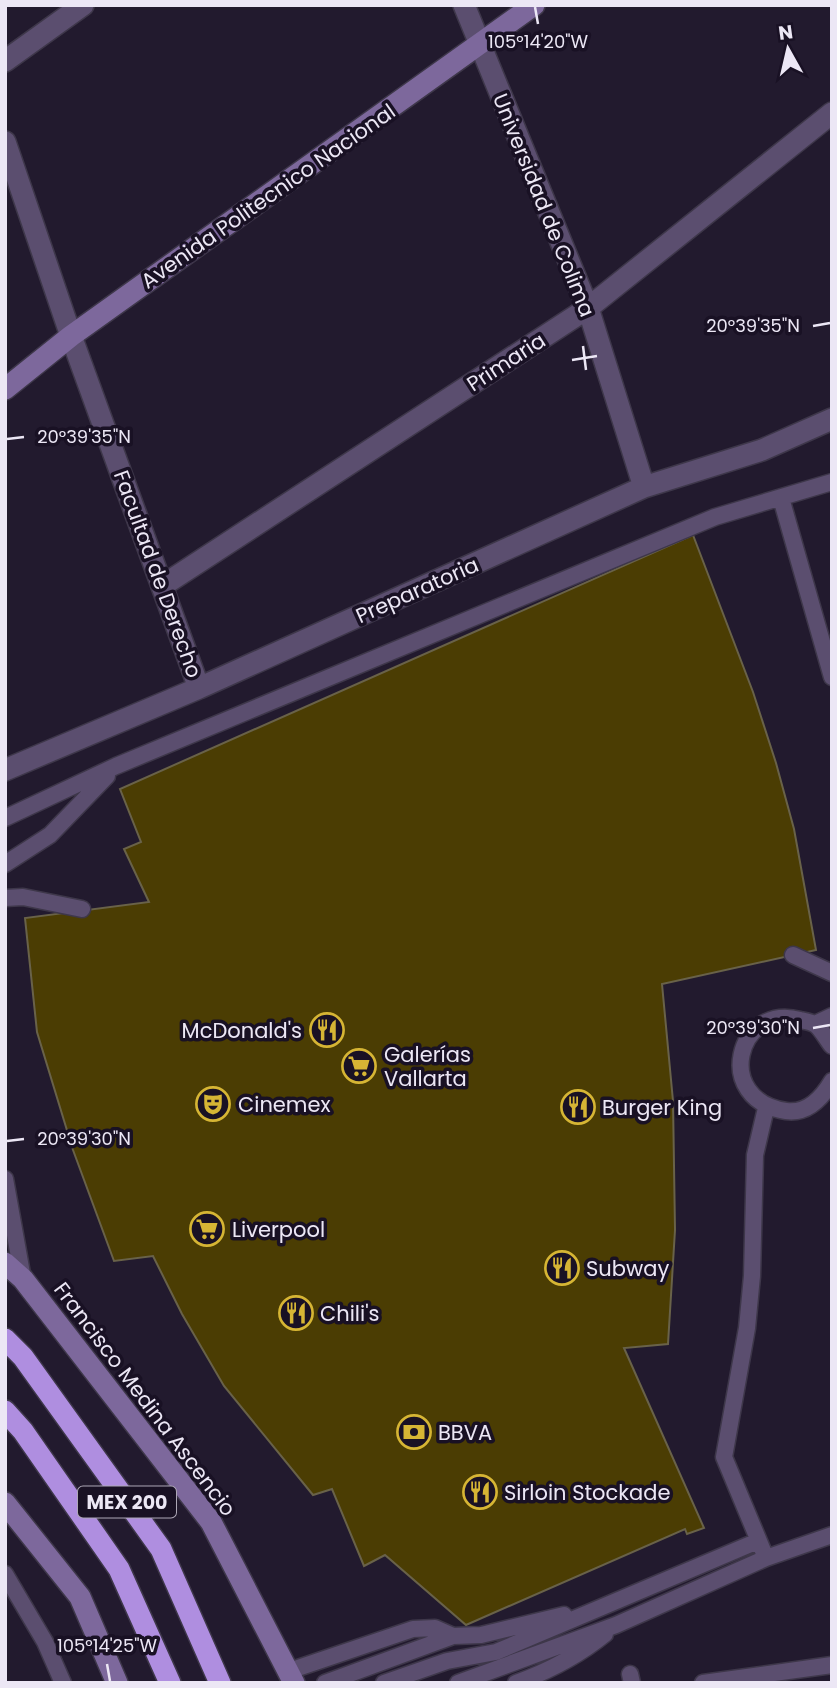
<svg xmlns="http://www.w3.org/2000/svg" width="837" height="1688" font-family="Poppins,sans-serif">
	<rect width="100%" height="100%" fill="#221a2e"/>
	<path fill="#4b3d03" stroke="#696249" stroke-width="2" d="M693 535 753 692 776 763 794 829 816 950 662 984 673 1101 675 1230 668 1344 624 1348 704 1528 687 1534 685 1529 466 1625 385 1555 364 1566 332 1489 313 1495 224 1386 182 1314 153 1256 114 1261 73 1150 37 1032 25 918 149 902 124 849 141 842 120 789Z"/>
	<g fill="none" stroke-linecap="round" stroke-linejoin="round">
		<g stroke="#3e374a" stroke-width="19">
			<path id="lane" d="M781 498 832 677
				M5 818 116 766 715 517 832 482
				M5 864 50 835 107 776
				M5 898 23 897 82 909
				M793 955 832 973
				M815 1024 832 1016
				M832 1046C827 1040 822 1030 816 1025 812 1022 805 1021 800 1020 737 1002 712 1100 786 1111 807 1114 822 1098 832 1081
				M766 1108 755 1155 752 1276 747 1328 724 1457 766 1558 832 1535
				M5 1179 23 1279
				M5 1574 45 1642 63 1683
				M289 1671 413 1629 435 1628 453 1636
				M630 1674 632 1683
				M325 1683 453 1636 481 1635 564 1615
				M384 1683 447 1661 496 1652 758 1541
				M458 1683 616 1625 766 1558
				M516 1683C549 1671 578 1656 605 1634
				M703 1683 832 1665"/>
		</g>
		<g stroke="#3e374a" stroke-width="24">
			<path id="street" d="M464 5 588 308 644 487
				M5 61 83 5
				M5 142 71 336 199 688
				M162 586 588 308 832 113
				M5 770 199 688 644 487 762 450 832 419"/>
		</g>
		<g stroke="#3e374a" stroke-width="24">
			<path id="secondary" d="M5 389 71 336 534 5
				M5 1263 23 1279 211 1522 294 1683
				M5 1503 80 1597 117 1683"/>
		</g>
		<g stroke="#3e374a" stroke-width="24">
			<path id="highway" d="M5 1339 23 1357 161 1549 220 1683
				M5 1411 23 1431 119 1569 170 1683"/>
		</g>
		<use href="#lane" stroke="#5b4e6f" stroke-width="16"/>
		<use href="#street" stroke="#5b4e6f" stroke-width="21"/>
		<use href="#secondary" stroke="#7d689c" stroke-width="21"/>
		<use href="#highway" stroke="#af8ee0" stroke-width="21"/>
	</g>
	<path fill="none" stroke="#ece7f5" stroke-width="2.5" d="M535 7 538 24M813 326 830 323M583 346 586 370M572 360 597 356M7 439 24 437M813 1028 830 1025M7 1141 24 1139M107 1664 110 1681"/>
	<defs>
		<g id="restaurant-ring" transform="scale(1.75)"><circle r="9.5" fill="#191124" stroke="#d6b534" stroke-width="1.5"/><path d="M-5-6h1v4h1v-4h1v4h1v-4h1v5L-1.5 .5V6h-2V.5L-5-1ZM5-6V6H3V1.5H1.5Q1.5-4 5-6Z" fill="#d6b534"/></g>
		<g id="supermarket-ring" transform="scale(1.75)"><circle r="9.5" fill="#191124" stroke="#d6b534" stroke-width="1.5"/><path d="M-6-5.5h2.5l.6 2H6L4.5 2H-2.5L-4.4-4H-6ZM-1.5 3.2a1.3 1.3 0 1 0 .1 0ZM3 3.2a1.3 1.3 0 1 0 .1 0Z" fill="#d6b534"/></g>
		<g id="theatre-ring" transform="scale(1.75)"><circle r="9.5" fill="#191124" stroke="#d6b534" stroke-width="1.5"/><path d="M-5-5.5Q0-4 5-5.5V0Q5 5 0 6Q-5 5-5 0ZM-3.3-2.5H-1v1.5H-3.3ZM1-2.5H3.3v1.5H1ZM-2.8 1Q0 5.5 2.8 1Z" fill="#d6b534"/></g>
		<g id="bank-ring" transform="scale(1.75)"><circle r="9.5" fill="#191124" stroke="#d6b534" stroke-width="1.5"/><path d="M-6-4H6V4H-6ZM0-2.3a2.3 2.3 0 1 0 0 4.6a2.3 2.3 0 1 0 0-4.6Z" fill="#d6b534"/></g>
	</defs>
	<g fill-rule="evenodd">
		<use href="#restaurant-ring" x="327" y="1030"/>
		<use href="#supermarket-ring" x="359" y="1066"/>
		<use href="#theatre-ring" x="213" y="1104"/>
		<use href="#restaurant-ring" x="578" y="1107"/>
		<use href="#supermarket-ring" x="207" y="1229"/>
		<use href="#restaurant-ring" x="562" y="1268"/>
		<use href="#restaurant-ring" x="296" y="1313"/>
		<use href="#bank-ring" x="414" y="1432"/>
		<use href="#restaurant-ring" x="480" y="1492"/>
	</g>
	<g text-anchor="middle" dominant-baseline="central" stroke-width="7" stroke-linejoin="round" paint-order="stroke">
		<rect fill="#191124" stroke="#ada7b6" stroke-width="2" x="78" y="1486.5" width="98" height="31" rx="5"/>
		<g font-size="19" font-weight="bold" fill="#ece7f5">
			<text x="127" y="1502">MEX 200</text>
		</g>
		<g font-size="21" fill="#ece7f5" stroke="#191124">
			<text transform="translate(268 196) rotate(-35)">Avenida Politecnico Nacional</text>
			<text transform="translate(544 205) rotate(68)">Universidad de Colima</text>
			<text transform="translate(506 362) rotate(-33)">Primaria</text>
			<text transform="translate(158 574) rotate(70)">Facultad de Derecho</text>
			<text transform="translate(417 590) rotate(-24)">Preparatoria</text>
			<text transform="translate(145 1399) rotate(53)">Francisco Medina Ascencio</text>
		</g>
		<g font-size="21" fill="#ece7f5" stroke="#191124" text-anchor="start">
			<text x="302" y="1030" text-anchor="end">McDonald's</text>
			<text x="384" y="1054">Galerías<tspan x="384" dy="24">Vallarta</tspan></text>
			<text x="238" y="1104">Cinemex</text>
			<text x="602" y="1107">Burger King</text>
			<text x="232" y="1229">Liverpool</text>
			<text x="586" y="1268">Subway</text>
			<text x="320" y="1313">Chili's</text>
			<text x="438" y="1432">BBVA</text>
			<text x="504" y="1492">Sirloin Stockade</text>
		</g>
	</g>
	<g font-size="18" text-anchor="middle" fill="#ece7f5" stroke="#191124" stroke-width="7" stroke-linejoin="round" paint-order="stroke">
		<text x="538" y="48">105°14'20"W</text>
		<text x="753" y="332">20°39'35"N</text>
		<text x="84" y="443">20°39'35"N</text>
		<text x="753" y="1034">20°39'30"N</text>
		<text x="84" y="1145">20°39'30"N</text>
		<text x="107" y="1652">105°14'25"W</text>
	</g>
	<rect width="837" height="1688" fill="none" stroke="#ece7f5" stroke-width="14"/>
	<g transform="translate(788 49) rotate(352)" stroke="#191124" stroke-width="5" paint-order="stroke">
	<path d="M0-5L12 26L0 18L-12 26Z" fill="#ece7f5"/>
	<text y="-10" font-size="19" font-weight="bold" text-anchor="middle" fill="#ece7f5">N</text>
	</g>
</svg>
